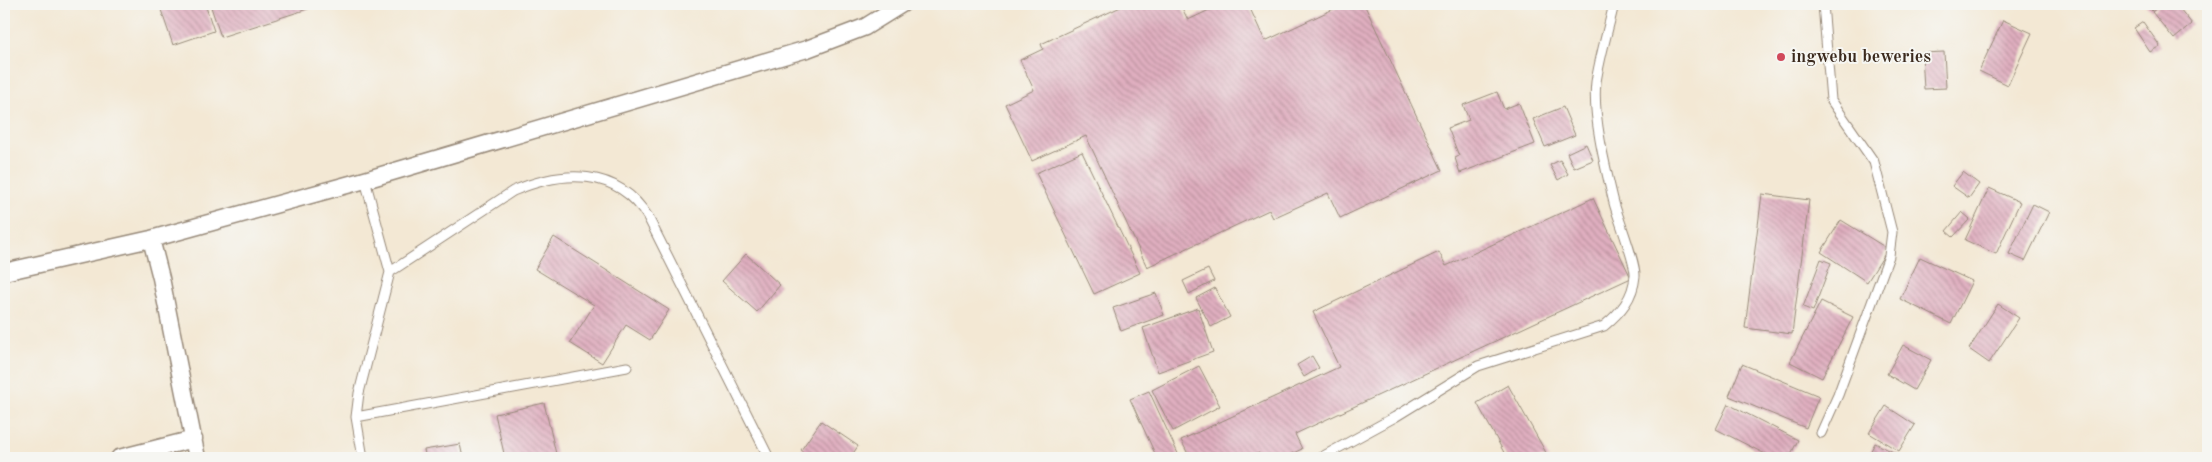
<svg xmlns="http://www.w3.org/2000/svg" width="2212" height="462" font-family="'Old Standard TT',serif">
	<defs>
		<pattern id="building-back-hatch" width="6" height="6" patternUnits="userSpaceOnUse" patternTransform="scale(1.25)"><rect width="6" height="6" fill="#e0afc0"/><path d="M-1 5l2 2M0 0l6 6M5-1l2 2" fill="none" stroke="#b78f9b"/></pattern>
	</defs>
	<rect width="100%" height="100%" fill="#f6f6f2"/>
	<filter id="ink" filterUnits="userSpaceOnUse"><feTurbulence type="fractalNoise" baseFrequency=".02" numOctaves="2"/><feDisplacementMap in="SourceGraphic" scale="10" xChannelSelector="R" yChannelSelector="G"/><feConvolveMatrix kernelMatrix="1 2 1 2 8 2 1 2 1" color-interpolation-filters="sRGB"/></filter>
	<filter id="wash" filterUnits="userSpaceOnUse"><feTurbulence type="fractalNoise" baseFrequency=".0096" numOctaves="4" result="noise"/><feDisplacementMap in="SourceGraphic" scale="20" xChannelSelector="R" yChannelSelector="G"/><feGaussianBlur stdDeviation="1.12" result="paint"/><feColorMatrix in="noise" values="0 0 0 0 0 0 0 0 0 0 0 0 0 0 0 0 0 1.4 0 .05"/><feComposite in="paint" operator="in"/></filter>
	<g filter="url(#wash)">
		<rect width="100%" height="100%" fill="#f3e8d4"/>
		<g id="blocks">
			<path fill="url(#building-back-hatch)" d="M159 4H205L214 31 173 45Z
				M210 4H323L221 37Z
				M1127 4H1180L1188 20 1222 4H1248L1265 41 1344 4H1364L1442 170 1340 218 1328 193 1273 218 1269 210 1147 267 1086 136 1032 161 1005 104 1034 90 1020 60 1043 49 1041 44Z
				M2002 4H2020V5L2002 6Z
				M2145 4H2159L2151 11Z
				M2162 4H2176L2192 24 2174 39 2152 12Z
				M2003 20 2032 33 2008 85 1979 71Z
				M2143 22 2160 46 2150 52 2134 28Z
				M1944 52 1946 88 1924 89 1922 53Z
				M1497 92 1504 109 1519 103 1535 144 1460 173 1455 158 1459 156 1448 128 1469 120 1463 105Z
				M1563 107 1575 135 1545 147 1533 119Z
				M1586 144 1593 160 1574 168 1567 153Z
				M1082 152 1140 273 1094 294 1036 173Z
				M1560 160 1568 174 1558 180 1550 165Z
				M1963 172 1979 184 1969 198 1952 186Z
				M1989 188 2020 202 1996 254 1965 240Z
				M1762 194 1809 200 1792 334 1745 328Z
				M1593 198 1631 278 1295 434 1302 449 1282 458H1262L1259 453 1248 458H1190L1181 440 1339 367 1313 312 1439 252 1446 266Z
				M2033 204 2049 212 2025 261 2009 254Z
				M1962 212 1970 219 1953 237 1946 231Z
				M1841 220 1888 249 1867 282 1821 252Z
				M554 237 669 310 650 340 626 325 602 363 570 343 594 305 535 269Z
				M746 254 780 285 757 312 722 281Z
				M1920 257 1972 281 1951 324 1900 299Z
				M1821 259 1831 263 1813 311 1803 307Z
				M1208 269 1214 281 1189 294 1183 281Z
				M1215 288 1230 317 1211 327 1196 298Z
				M1156 293 1164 315 1121 331 1113 308Z
				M1821 301 1853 317 1822 378 1790 362Z
				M1998 304 2019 318 1989 363 1969 349Z
				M1198 308 1213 352 1158 372 1143 328Z
				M1903 345 1931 360 1914 390 1887 374Z
				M1312 356 1319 368 1304 377 1297 365Z
				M1742 364 1819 396 1806 428 1729 396Z
				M1199 366 1220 406 1173 431 1152 390Z
				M1508 385 1549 458H1507L1477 403Z
				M1149 391 1180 458H1157L1130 399Z
				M544 403 557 458H505L495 414Z
				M1728 404 1798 440 1789 458H1773L1716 429Z
				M1886 406 1915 425 1899 451 1869 433Z
				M821 421 858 446 850 458H813L801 450Z
				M1875 443 1905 458H1867Z
				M460 444 463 458H426L424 450Z"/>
		</g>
	</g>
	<g filter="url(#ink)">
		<use href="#blocks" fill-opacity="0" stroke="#978979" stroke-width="1"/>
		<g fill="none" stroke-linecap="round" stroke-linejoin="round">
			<g stroke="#978979" stroke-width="11">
				<path id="service" d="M390 272 513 191C562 170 617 167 648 217L769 458
					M356 417 627 367
					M1821 433 1838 395 1889 256 1892 232 1874 162 1831 100 1823 4
					M363 458 356 417 359 393 390 272 365 180
					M1320 458 1395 417 1478 366 1604 326C1621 312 1633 298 1635 276 1636 263 1618 218 1614 203 1606 170 1592 115 1596 82 1600 56 1608 30 1614 4"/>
			</g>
			<g stroke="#978979" stroke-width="19">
				<path id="minor" d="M151 239 161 278 197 458
					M4 272 151 239 365 180 807 49 865 27 902 4
					M119 458 194 439"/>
			</g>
			<use href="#service" stroke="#fff" stroke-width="9"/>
			<use href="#minor" stroke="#fff" stroke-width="16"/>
		</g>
	</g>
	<circle fill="#d1495b" stroke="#f6f6f2" stroke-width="2" cx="1781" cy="57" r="5"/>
	<g text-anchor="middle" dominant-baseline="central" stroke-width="4" stroke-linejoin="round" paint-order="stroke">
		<g font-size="18" font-weight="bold" fill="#3b2a1e" stroke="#f6f6f2" text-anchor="start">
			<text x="1791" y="57">ingwebu beweries</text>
		</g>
	</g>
	<rect width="2212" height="462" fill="none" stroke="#f6f6f2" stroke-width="20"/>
</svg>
